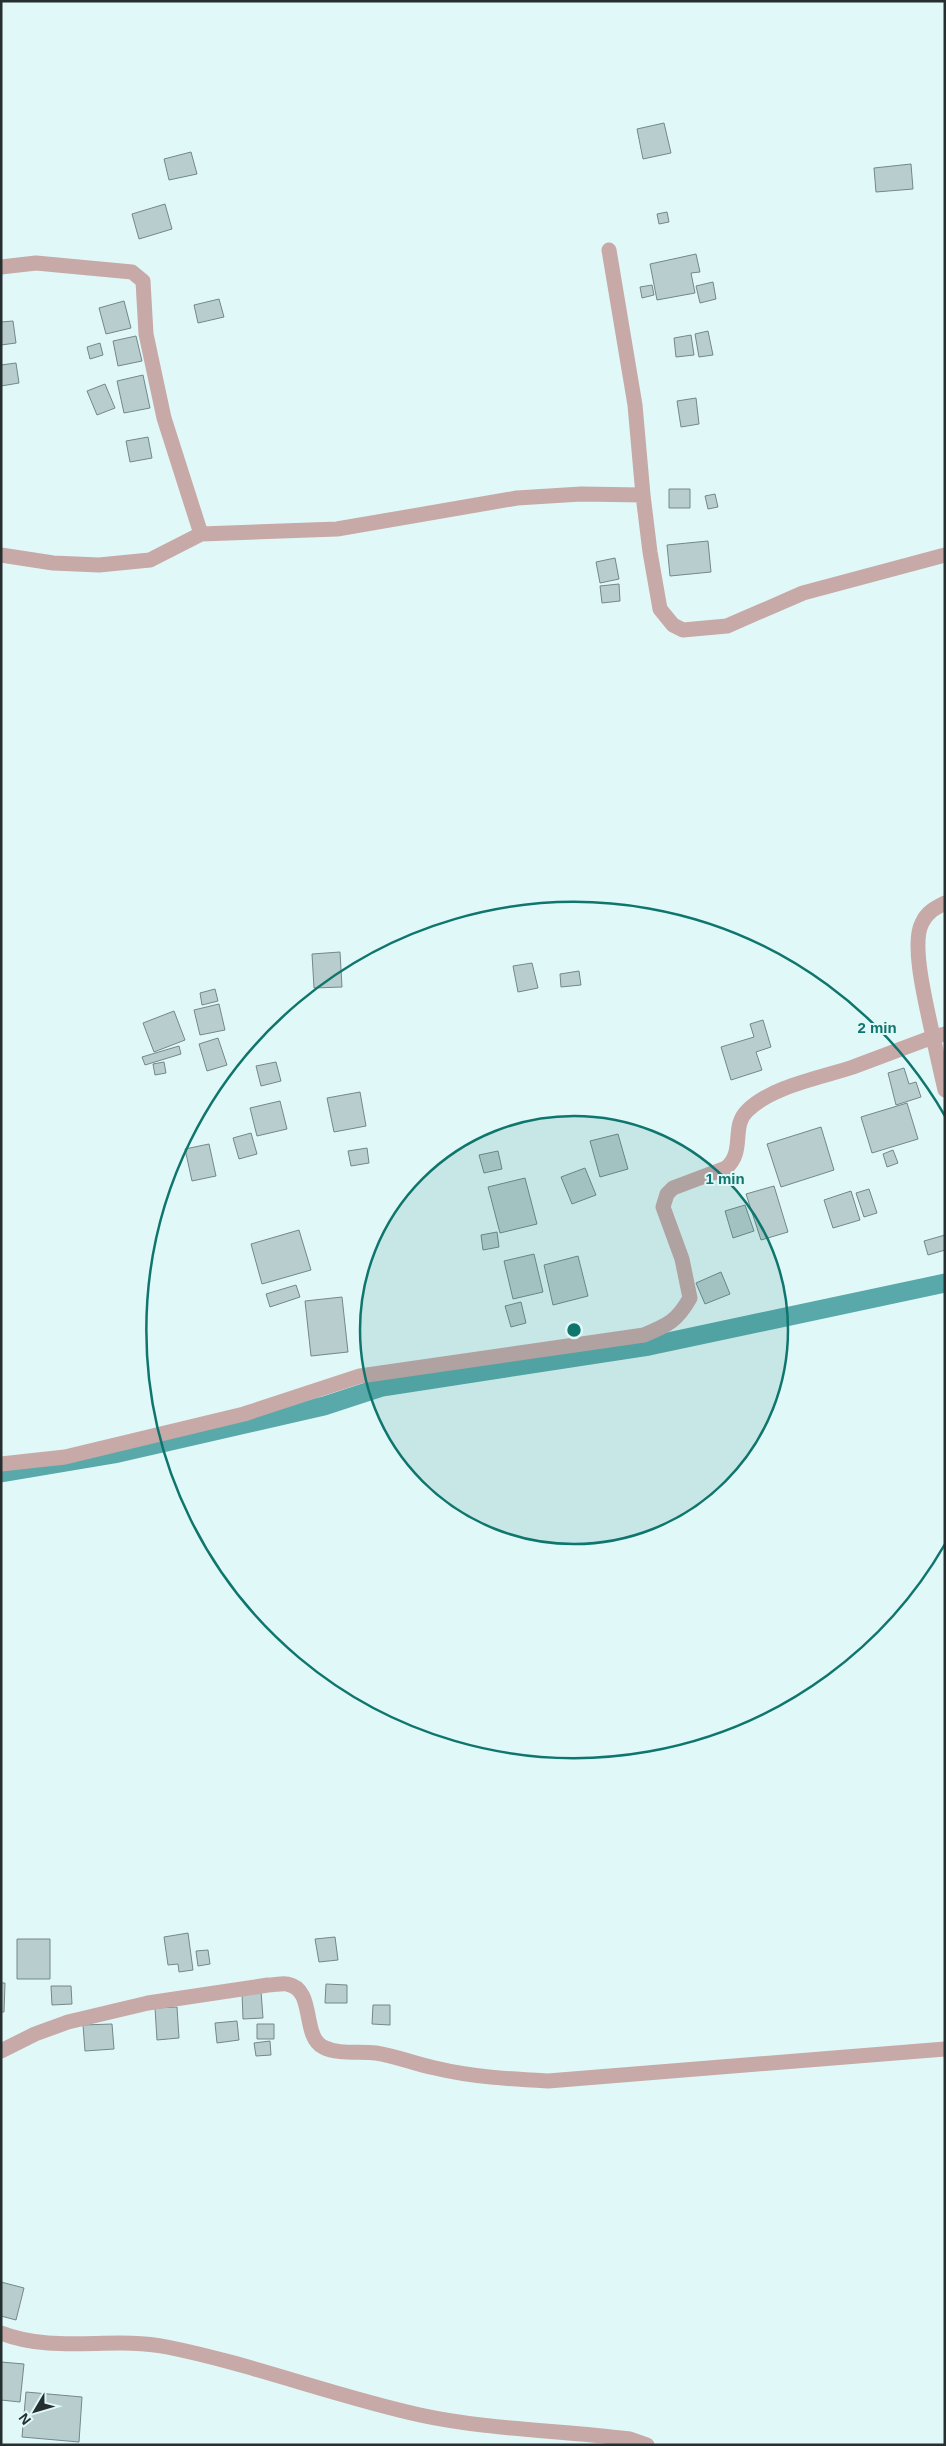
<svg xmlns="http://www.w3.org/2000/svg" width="946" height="2446" font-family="Arial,sans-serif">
	<rect width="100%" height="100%" fill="#e1f8f8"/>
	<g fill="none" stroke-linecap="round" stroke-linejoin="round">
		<path stroke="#59a9ab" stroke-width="19" d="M1 1473 114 1454 324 1406 382 1387 649 1346 945 1283"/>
	</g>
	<path fill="#b7cdce" stroke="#748889" d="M664 123 671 153 643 159 637 129Z
		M191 152 197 174 169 180 164 159Z
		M911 164 913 189 876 192 874 168Z
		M165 204 172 229 139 239 132 214Z
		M667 212 669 222 659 224 657 214Z
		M696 254 700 272 691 273 695 293 657 300 650 264Z
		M713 282 716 299 700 303 696 286Z
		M652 285 654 295 642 298 640 287Z
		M219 299 224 317 198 323 194 305Z
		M124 301 131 328 106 334 99 308Z
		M13 321 16 343 1 345V322Z
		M708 331 713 355 699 357 695 334Z
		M691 335 694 355 676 357 674 338Z
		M136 336 142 361 118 366 113 341Z
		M100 343 103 355 90 359 87 347Z
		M16 363 19 383 1 386V365Z
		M143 375 150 408 124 413 117 381Z
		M105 384 115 408 97 415 87 391Z
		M696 398 699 424 681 427 677 401Z
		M148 437 152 458 130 462 126 441Z
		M669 489H690V508H669Z
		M715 494 718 507 708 509 705 496Z
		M708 541 711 572 670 576 667 545Z
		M615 558 619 579 600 583 596 562Z
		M619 584 620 601 602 603 600 586Z
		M340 952 342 987 314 988 312 954Z
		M532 963 538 988 518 992 513 966Z
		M579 971 581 985 561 987 560 974Z
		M215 989 218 1001 202 1005 200 993Z
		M219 1004 225 1030 200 1035 194 1010Z
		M174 1011 185 1040 154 1052 143 1023Z
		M763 1020 771 1047 756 1052 762 1070 731 1080 721 1047 754 1037 750 1024Z
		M218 1038 227 1065 207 1071 199 1044Z
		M179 1046 181 1054 145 1065 142 1057Z
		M164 1062 166 1073 155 1075 153 1064Z
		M276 1062 281 1081 261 1086 256 1066Z
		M904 1068 909 1084 916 1082 921 1097 896 1105 888 1073Z
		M360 1092 366 1126 334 1132 327 1098Z
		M280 1101 287 1129 257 1136 250 1108Z
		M907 1103 918 1139 872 1153 861 1117Z
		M821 1127 834 1170 781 1187 767 1144Z
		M251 1133 257 1154 239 1159 233 1138Z
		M618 1134 628 1169 600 1177 590 1141Z
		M209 1144 216 1176 192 1181 185 1149Z
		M367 1148 369 1163 351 1166 348 1151Z
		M893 1150 898 1163 887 1167 883 1154Z
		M498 1151 502 1169 484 1173 479 1155Z
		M585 1168 596 1195 572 1204 561 1177Z
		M525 1178 537 1224 500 1233 488 1187Z
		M774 1186 788 1232 761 1240 746 1194Z
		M869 1189 877 1213 864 1217 856 1193Z
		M851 1191 860 1220 833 1228 824 1200Z
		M745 1205 754 1231 733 1238 725 1211Z
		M299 1230 311 1270 262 1284 251 1244Z
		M497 1232 499 1247 483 1250 481 1235Z
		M945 1235V1250L928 1255 924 1241Z
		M534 1254 543 1292 513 1299 504 1261Z
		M578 1256 588 1296 553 1305 544 1265Z
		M721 1272 730 1294 705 1304 696 1283Z
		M296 1285 300 1297 270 1307 266 1294Z
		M342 1297 348 1352 311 1356 305 1301Z
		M521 1302 526 1323 511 1327 505 1306Z
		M188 1933 193 1970 179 1972 178 1964 168 1965 164 1937Z
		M335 1937 338 1960 319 1962 315 1939Z
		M17 1939H50V1979H17Z
		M208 1950 210 1964 198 1966 196 1951Z
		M1 1983H5L4 2012H1Z
		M326 1984 347 1985V2003H325Z
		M51 1986H71L72 2004 52 2005Z
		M261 1991 263 2018 243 2019 242 1992Z
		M373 2005H390V2025L372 2024Z
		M177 2007 179 2038 157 2040 155 2008Z
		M237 2021 239 2040 217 2043 215 2023Z
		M112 2024 114 2049 85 2051 83 2025Z
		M257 2024H274V2039H257Z
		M270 2041 271 2055 256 2056 254 2043Z
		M1 2282 24 2288 16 2320 1 2316Z
		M1 2362 24 2364 20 2402 1 2400Z
		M26 2392 82 2397 79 2442 22 2437Z"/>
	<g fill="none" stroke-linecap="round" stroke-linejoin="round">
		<path stroke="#c7a9a8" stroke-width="15" d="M609 250 635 405 643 495
			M1 267 36 263 132 272 143 281 146 334 164 418 201 534
			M1 555 53 563 99 565 150 560 201 534 337 529 517 498 581 494 643 495 650 552 660 609 673 625 683 630 727 626 803 593 945 555
			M945 1034 933 1037 945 1090
			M1 1464 65 1457 244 1414 360 1376 644 1335C668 1325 677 1321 690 1298L682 1259 663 1207 667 1194 673 1188 726 1168C746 1151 730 1126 748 1110 773 1086 820 1078 853 1067 880 1057 906 1047 933 1037 928 1011 910 945 922 923 927 912 935 908 945 903
			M1 2051 35 2034 68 2022 148 2003 268 1985C274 1985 282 1983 287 1984 316 1989 301 2035 323 2047 339 2055 359 2051 376 2053 396 2056 415 2064 435 2068 472 2077 510 2079 548 2081L945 2049
			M1 2333C55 2354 112 2336 167 2347 252 2364 334 2396 420 2415 489 2430 560 2430 630 2439L647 2445"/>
	</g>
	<circle cx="574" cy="1330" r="214" fill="#0f766e" fill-opacity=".12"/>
	<g fill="none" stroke="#0f766e" stroke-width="2.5">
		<circle cx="574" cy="1330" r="214"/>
		<path d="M945 1544A428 428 0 1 1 945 1116"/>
	</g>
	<circle cx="574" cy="1330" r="8" fill="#0f766e" stroke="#e1f8f8" stroke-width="2.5"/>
	<g font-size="15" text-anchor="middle" font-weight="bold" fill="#0f766e" stroke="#e1f8f8" stroke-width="4" stroke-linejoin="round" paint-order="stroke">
		<text x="877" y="1033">2 min</text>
		<text x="725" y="1184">1 min</text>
	</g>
	<rect width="946" height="2446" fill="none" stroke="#262f2f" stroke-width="5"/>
	<g transform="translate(35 2411) rotate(232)" stroke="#e1f8f8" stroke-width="4" paint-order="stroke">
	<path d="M0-4L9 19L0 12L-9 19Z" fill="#262f2f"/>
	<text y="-8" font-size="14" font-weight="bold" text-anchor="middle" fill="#262f2f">N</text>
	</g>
</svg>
